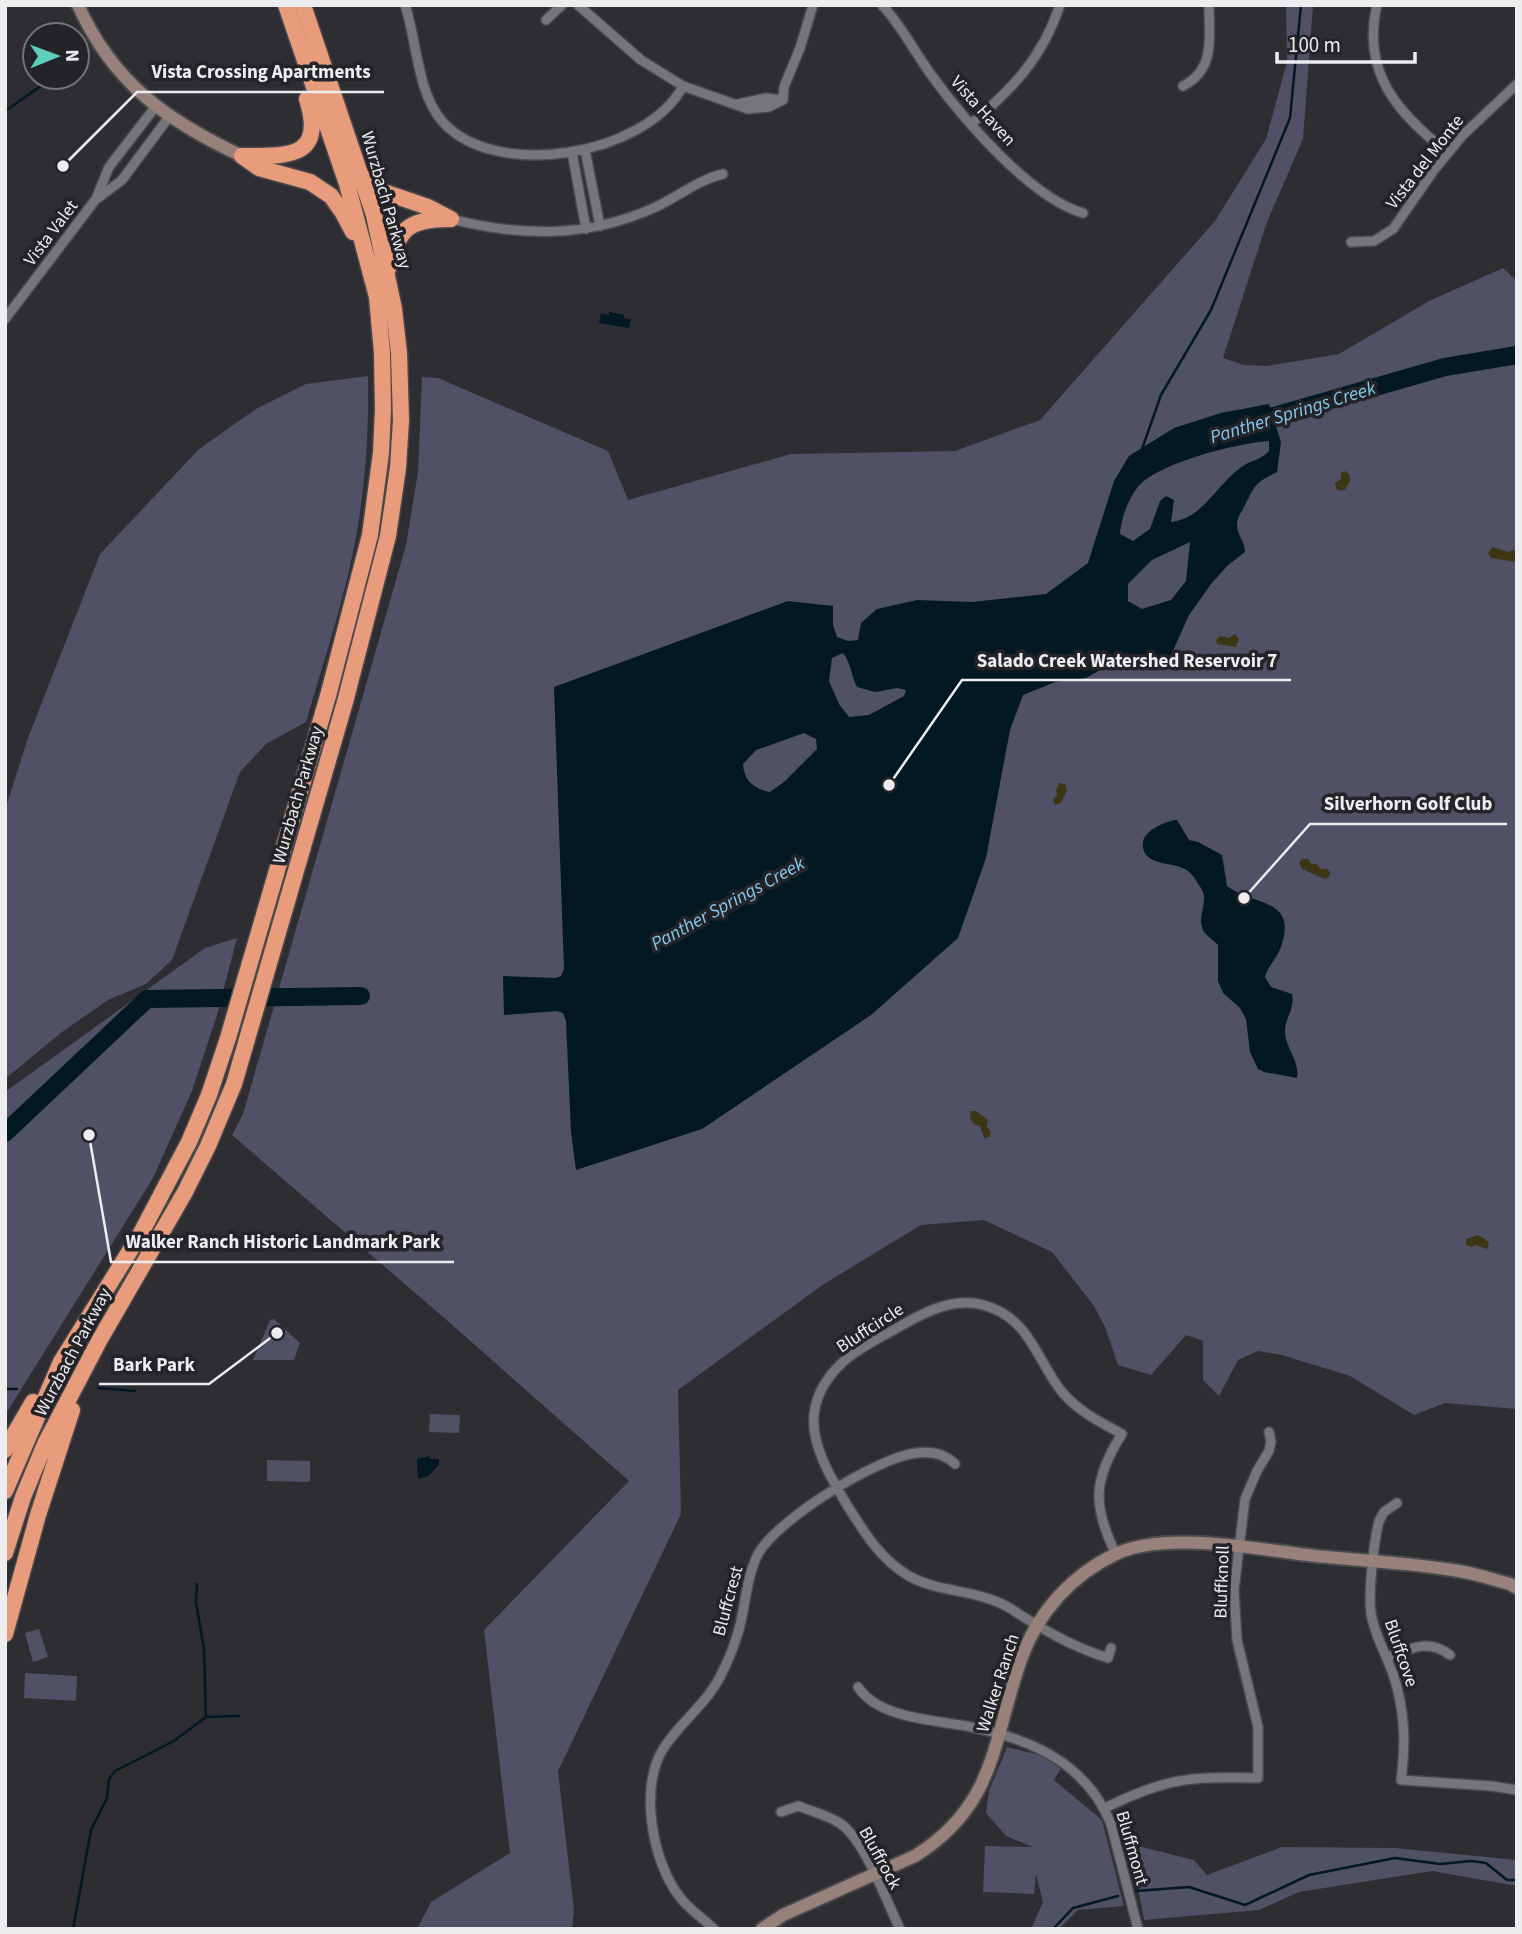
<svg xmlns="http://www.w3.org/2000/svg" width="1522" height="1934" font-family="'Source Sans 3',sans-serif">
	<rect width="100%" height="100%" fill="#2d2d32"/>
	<path fill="#505066" d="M1286 5H1313L1303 139 1267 222 1223 358 1244 365 1267 366 1339 354 1429 301 1503 268 1517 281V1409L1445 1403 1414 1415 1350 1376 1282 1355 1258 1351 1238 1360 1219 1396 1203 1380V1341L1186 1335 1151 1375 1118 1365 1105 1327 1094 1306 1052 1252 984 1220 921 1225 824 1284 678 1390 681 1514 558 1771 574 1910 572 1929H417L431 1902 510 1853 484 1630 629 1481 450 1323 232 1135 243 1114 406 545 418 472 422 377 438 378 608 451 628 500 791 454 955 451 1040 420 1215 221 1266 139 1287 62Z
		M368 376C369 437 365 497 352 557 340 613 322 667 306 722L266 744 240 772 172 960 146 984 108 1000 62 1032 5 1079V810L28 738 100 554 199 449 256 409 306 384Z
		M237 938 217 1015 192 1091 153 1178 5 1415V1092L205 948Z
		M274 1319 300 1343 294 1360H253L270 1320Z
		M430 1414 460 1415 459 1433 429 1432Z
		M267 1460 310 1461V1482L267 1481Z
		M39 1629 48 1657 33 1662 25 1633Z
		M25 1673 77 1676 76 1701 24 1698Z
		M1007 1747 1040 1755 1061 1768 1054 1780 1102 1820 1124 1906 1078 1910 1059 1929H1031L1043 1902 1036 1874 1034 1894 983 1892 985 1846 1033 1847 1006 1836 986 1813 989 1791Z
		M1126 1843 1194 1860 1207 1875 1282 1847 1395 1848 1517 1860V1886L1432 1871 1299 1892 1259 1910 1144 1920 1135 1871Z"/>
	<path fill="#3d3514" d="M1345 471 1349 474 1350 481 1345 490 1340 491 1336 488 1335 483 1341 479V473Z
		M1493 547 1508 552 1517 549V562L1491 558 1488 553Z
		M1235 634 1239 639 1236 647 1217 644 1216 640 1220 636 1229 638Z
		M1059 783 1065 784 1067 790 1061 803 1055 805 1053 800 1057 795 1056 790Z
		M1302 859H1308L1311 864H1317L1321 869H1327L1330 872 1329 877 1325 879 1302 869 1299 863Z
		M971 1111H976L988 1120 987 1127 991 1132 990 1137 984 1138 980 1126 975 1125 970 1119Z
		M1478 1235 1489 1242 1487 1249 1476 1245 1472 1247 1466 1245V1239Z"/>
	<path fill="#021823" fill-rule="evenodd" d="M609 312 624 315V318L631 319 629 328 599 323 601 313 609 315Z
		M1269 404 1281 442 1277 472C1253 484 1255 486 1243 509 1240 514 1237 519 1237 525 1237 535 1245 542 1245 552L1228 565 1211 584 1189 615 1172 653 1165 663 1154 667 1109 665 1086 678 1055 682 1023 695 1010 730 986 858 958 938 871 1015 702 1129 576 1170 571 1132 566 1021 563 1013 557 1011 504 1015 503 976 556 978 561 976 564 969 554 687 788 601 833 606V625L837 637 848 641 858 640 861 623 877 609 917 600 972 602 1046 594 1088 563 1114 481 1129 456 1174 428 1221 413ZM1269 441V451C1258 462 1250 460 1240 468 1217 485 1202 519 1171 522L1174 500 1166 496 1160 501 1150 529 1133 541 1120 534C1121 518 1127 502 1137 488 1156 463 1238 443 1269 441ZM1190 542 1186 581 1171 600 1142 609 1128 601V584L1152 560ZM843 653C851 663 851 675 857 687L875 692 897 688 906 690 904 696 869 715 849 717 839 704 829 681 832 658ZM804 733 816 739 817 749 784 782 770 792C754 789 744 781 743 764L756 750Z
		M1177 820 1189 840 1198 842 1222 855 1227 886C1254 907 1298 897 1281 947 1277 958 1268 966 1265 977L1271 987 1292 994C1295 1011 1284 1018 1285 1033 1286 1049 1300 1061 1297 1078L1264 1072 1258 1069 1250 1052 1246 1019 1240 1008 1223 993 1218 981V945C1214 940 1205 935 1203 930 1196 915 1210 902 1201 888 1197 883 1194 875 1188 871 1175 861 1147 867 1143 848 1142 842 1144 836 1148 833 1154 827 1169 820 1177 820Z
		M429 1456 430 1459H439V1465L428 1476 418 1479 417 1459Z"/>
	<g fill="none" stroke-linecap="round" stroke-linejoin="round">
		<path stroke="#021823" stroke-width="2.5" d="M77 61 84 55
			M5 111 54 77
			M1142 449 1161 395 1211 310 1290 118 1301 5
			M99 1388 135 1391
			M5 1389H17
			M206 1717 239 1716
			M1136 1891 1189 1887 1245 1905 1309 1875 1395 1858 1440 1864 1471 1861 1486 1863 1507 1880H1517
			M73 1929 91 1830 107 1798 109 1779 115 1771 174 1741 206 1717 204 1649 196 1602 197 1584
			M1053 1929 1073 1908 1118 1896"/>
		<path stroke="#021823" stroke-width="18" d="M1253 422 1445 367 1517 355
			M5 1133 147 999 361 996"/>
		<g stroke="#49494d" stroke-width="12">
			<path id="street" d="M405 5C417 41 417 92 442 121 495 182 647 155 683 86
				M578 5 641 60 683 86 748 109 769 107 783 100
				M882 5C902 26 915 53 932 76 964 120 1031 198 1083 213
				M1377 5C1361 74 1399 114 1448 153
				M546 20 562 5
				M1183 86C1216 69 1209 37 1209 5
				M783 100 784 87 800 48 813 5
				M738 104 766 98 782 100
				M971 124C1013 88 1042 59 1060 5
				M585 150 600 226
				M572 152 586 229
				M98 198 122 180 169 117
				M451 219C522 237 587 238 656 207 679 196 698 180 723 174
				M1351 242 1374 241 1393 229 1434 170 1463 135 1517 84
				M5 319 96 199 109 167 156 106
				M1397 1503 1384 1512 1379 1521C1374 1541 1368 1593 1371 1613 1374 1634 1386 1654 1393 1674 1405 1710 1406 1743 1401 1780L1491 1786 1517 1790
				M1111 1648 1108 1658C1079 1649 1052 1635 1027 1619 1018 1614 1010 1607 1000 1603 970 1589 937 1592 909 1576 880 1559 864 1532 847 1505 817 1455 792 1409 843 1362 858 1348 880 1338 897 1328 926 1311 958 1294 992 1308 1031 1323 1038 1362 1062 1392 1078 1411 1100 1422 1122 1434 1093 1479 1092 1506 1116 1554
				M1387 1657C1410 1649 1428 1638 1450 1655
				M858 1687C878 1718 933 1720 966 1726 1029 1738 1086 1762 1111 1824L1138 1929
				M1105 1808C1165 1778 1192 1776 1258 1778V1727L1237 1640 1234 1590 1245 1499 1257 1471 1269 1451 1271 1442 1269 1432
				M781 1812 798 1806C811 1811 826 1815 838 1822 864 1837 886 1901 900 1929
				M714 1929C703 1918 688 1909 679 1896 652 1861 638 1784 665 1746 682 1721 707 1703 721 1675 727 1663 733 1649 737 1636 746 1609 745 1580 758 1554 778 1519 876 1458 916 1453 931 1451 944 1453 955 1464"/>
		</g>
		<g stroke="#49494d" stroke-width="16">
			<path id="secondary" d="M78 5C113 83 167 121 242 156
				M762 1929 783 1915 915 1856C998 1804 992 1739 1022 1657 1038 1612 1073 1574 1116 1554 1166 1530 1262 1550 1316 1556 1365 1561 1416 1563 1464 1572 1480 1575 1495 1580 1510 1584L1517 1588"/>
		</g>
		<g stroke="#49494d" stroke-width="19">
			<path id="highway" d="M242 156C287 156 326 159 307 99
				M242 156 259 168 310 182 331 196 343 213 353 232
				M361 176 384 192 428 207 451 219
				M388 269C398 231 406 219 448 219
				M5 1450 33 1402
				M5 1491 61 1362 141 1233 189 1142 209 1095 228 1038 328 696 370 535 381 453 383 409 382 353 377 297 347 184 286 5
				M5 1553 23 1497 45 1444 99 1341 185 1192 208 1146 234 1084 345 702 388 536 398 468 401 420 399 353 394 309 374 215 303 5
				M5 1634 38 1515 72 1410"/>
		</g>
		<use href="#street" stroke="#75757b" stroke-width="9"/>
		<use href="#secondary" stroke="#98817b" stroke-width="12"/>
		<use href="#highway" stroke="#e99c7b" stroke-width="16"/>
	</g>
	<g text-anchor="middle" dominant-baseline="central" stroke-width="7" stroke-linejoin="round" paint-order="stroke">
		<g font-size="18" fill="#ededf0" stroke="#232328">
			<text transform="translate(983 111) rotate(48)">Vista Haven</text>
			<text transform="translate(1425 162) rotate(-52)">Vista del Monte</text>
			<text transform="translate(386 200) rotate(74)">Wurzbach Parkway</text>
			<text transform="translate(51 233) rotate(-53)">Vista Valet</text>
			<text transform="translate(298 795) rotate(-74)">Wurzbach Parkway</text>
			<text transform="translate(870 1328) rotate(-33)">Bluffcircle</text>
			<text transform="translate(73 1352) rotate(-62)">Wurzbach Parkway</text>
			<text transform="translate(1222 1582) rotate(-88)">Bluffknoll</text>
			<text transform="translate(728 1601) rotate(-75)">Bluffcrest</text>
			<text transform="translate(1401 1653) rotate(71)">Bluffcove</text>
			<text transform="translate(998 1683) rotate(-72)">Walker Ranch</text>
			<text transform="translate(1132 1848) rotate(74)">Bluffmont</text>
			<text transform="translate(880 1858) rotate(61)">Bluffrock</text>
		</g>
		<g font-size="19" font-style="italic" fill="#81caf1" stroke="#232328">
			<text transform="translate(1293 413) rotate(-17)">Panther Springs Creek</text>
			<text transform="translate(728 904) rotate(-29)">Panther Springs Creek</text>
		</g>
	</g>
	<path fill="none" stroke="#ededf0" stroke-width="2.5" d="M63 166L137 92H384M889 785L962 680H1291M1244 898L1310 824H1507M89 1135L111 1262H454M277 1333L209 1384H99"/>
	<g fill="#ededf0" stroke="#232328" stroke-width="2.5">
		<circle cx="63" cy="166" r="7"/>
		<circle cx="889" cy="785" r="7"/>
		<circle cx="1244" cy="898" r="7"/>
		<circle cx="89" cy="1135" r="7"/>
		<circle cx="277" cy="1333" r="7"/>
	</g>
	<g font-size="19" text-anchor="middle" font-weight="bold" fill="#ededf0" stroke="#232328" stroke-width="7" stroke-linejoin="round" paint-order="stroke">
		<text x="261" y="78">Vista Crossing Apartments</text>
		<text x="1127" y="667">Salado Creek Watershed Reservoir 7</text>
		<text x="1408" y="810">Silverhorn Golf Club</text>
		<text x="283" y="1248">Walker Ranch Historic Landmark Park</text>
		<text x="154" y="1371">Bark Park</text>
	</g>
	<rect width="1522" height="1934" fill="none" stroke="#ededf0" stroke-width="14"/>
	<g transform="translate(56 56) rotate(89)"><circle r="33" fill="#232328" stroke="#747478" stroke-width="2"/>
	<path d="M0-5L12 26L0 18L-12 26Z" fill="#5dceb9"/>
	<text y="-10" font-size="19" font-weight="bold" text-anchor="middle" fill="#ededf0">N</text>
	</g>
	<path d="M1277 52v10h138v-10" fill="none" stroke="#ededf0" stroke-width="3.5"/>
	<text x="1288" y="52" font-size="21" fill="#ededf0" stroke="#232328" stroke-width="5" paint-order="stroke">100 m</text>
</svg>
